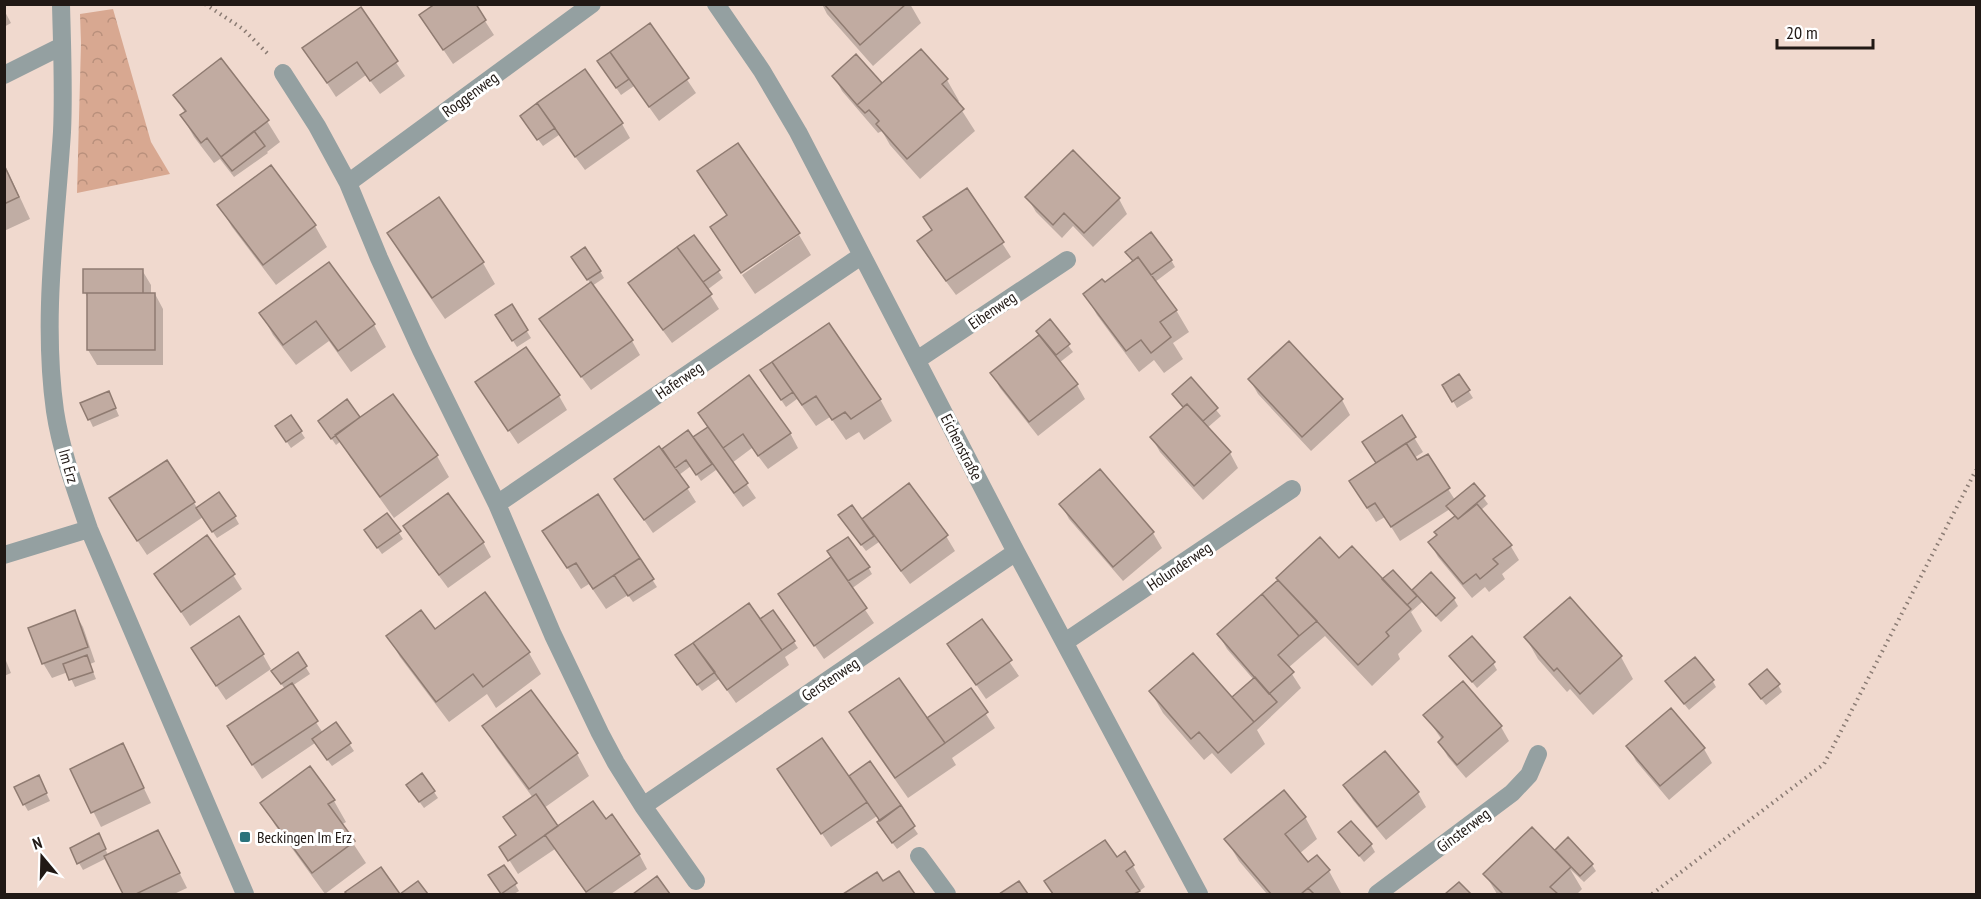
<svg xmlns="http://www.w3.org/2000/svg" width="1981" height="899" font-family="'PT Sans Narrow',sans-serif">
	<defs>
		<pattern id="park-crowns" width="20" height="18" patternUnits="userSpaceOnUse" patternTransform="scale(1.5)"><rect width="20" height="18" fill="#d8a891"/><path d="M2 6a3 3 0 1 1 6 0M12 15a3 3 0 1 1 6 0" fill="none" stroke="#b9907c"/></pattern>
	</defs>
	<rect width="100%" height="100%" fill="#f0d9ce"/>
	<path fill="url(#park-crowns)" d="M113 9 151 142 170 174 77 193 81 43 80 14Z"/>
	<path fill="#0003" d="M474 4 494 35 453 64 430 30Z
		M822 4H910L921 23 873 66 827 14Z
		M360 9 405 76 380 94 366 75 336 97 304 48Z
		M4 10 11 23 4 27Z
		M650 25 696 93 659 121 634 86 621 95 599 62Z
		M921 51 947 80 959 101 957 103 975 131 920 179 890 145 882 131 878 133 842 91 834 76 856 56 882 85Z
		M175 95 267 121 280 142 267 152 268 153 234 177 220 159 214 163 194 137 182 116 185 113Z
		M526 123 622 124 630 138 585 170 559 135 543 146Z
		M4 163 30 219 4 231Z
		M271 167 315 226 327 247 276 285 232 227 219 205Z
		M699 172 798 232 740 272 712 227 728 216Z
		M1027 197 1119 199 1127 214 1093 247 1073 226 1062 238 1036 212Z
		M439 199 483 263 495 284 445 319 401 255 389 233Z
		M799 235 811 255 755 294 742 275Z
		M694 237 723 278 707 290 719 309 672 343 639 298 630 284Z
		M919 241 1002 243 1011 257 956 295 927 256Z
		M1127 252 1171 260 1175 267 1155 282 1176 310 1189 332 1173 343 1183 359 1164 373 1154 360 1139 372 1097 315 1085 294 1105 284 1134 262Z
		M328 264 374 325 386 347 351 372 329 341 296 365 273 335 261 313Z
		M577 265 600 271 604 278 592 286 632 341 640 355 591 390 550 334 541 319 591 284Z
		M142 270 151 285V294H155L163 309V365H97L88 350V299L85 292Z
		M511 306 531 338 517 347 501 322Z
		M1050 321 1073 352 1059 363 1077 385 1085 399 1038 436 1000 388 992 373 1041 335Z
		M1459 376 1473 398 1457 408 1444 385Z
		M766 378 880 399 892 421 864 440 859 432 846 440 830 417 816 426 797 399 786 407Z
		M1191 379 1221 416 1207 428 1230 453 1238 468 1203 500 1160 452 1152 438 1184 409 1173 394Z
		M1250 380 1342 400 1350 415 1311 451 1258 394Z
		M477 383 559 396 567 410 518 444Z
		M393 396 437 456 449 477 394 518 350 457 341 441 336 445 324 428 347 401 360 420Z
		M112 400 119 416 93 427 82 404Z
		M699 413 790 433 798 448 768 469 752 448 732 463 756 498 743 507 716 470 701 481 691 466 679 475 696 502 653 533 616 479 667 456 699 444 708 429Z
		M1402 418 1423 452 1414 458 1417 462 1427 456 1455 500 1474 485 1488 504 1481 510 1510 545 1519 560 1502 574 1505 579 1489 592 1485 587 1472 598 1438 557 1430 543 1456 517 1450 509 1400 541 1385 517 1376 522 1359 496Z
		M301 432 305 438 291 448 281 433Z
		M1100 471 1153 533 1162 548 1123 581 1069 519 1061 504Z
		M908 485 946 536 955 551 910 584 879 542 866 551 844 523 861 521Z
		M598 496 657 587 633 602 628 595 606 609 589 584 581 589 557 552Z
		M194 503 198 509 235 517 239 524 217 538 203 517 147 555 119 513Z
		M387 515 403 539 382 554 370 537Z
		M405 526 483 542 491 557 448 588 413 541Z
		M832 558 868 567 872 574 851 589 874 623 824 659 780 595Z
		M1339 560 1382 581 1412 592 1431 574 1454 599 1458 606 1441 622 1422 602 1411 612 1422 631 1398 654 1400 659 1372 686 1325 636 1288 668 1301 688 1257 730 1265 744 1231 774 1212 753 1204 760 1163 713 1151 692 1236 704 1254 680 1227 649 1219 635Z
		M156 574 233 575 242 589 190 626Z
		M1569 599 1621 657 1633 679 1593 715 1570 689 1567 692 1538 659 1526 638Z
		M74 612 83 627 95 662 90 664 96 679 75 687 68 672 52 678 43 663Z
		M981 621 1019 676 986 699 949 645Z
		M764 626 794 642 798 648 785 657 789 665 736 703 719 679 702 691 681 663Z
		M435 631 529 653 541 674 496 708 487 694 449 722 400 657 388 636Z
		M263 655 271 669 226 700 201 663Z
		M298 655 310 674 292 686 323 733 336 724 354 751 332 766 315 743 262 779 237 741 285 689 277 678Z
		M4 656 11 673 4 676Z
		M1451 656 1493 663 1497 670 1477 688Z
		M1712 680 1716 687 1689 710 1671 688Z
		M1778 685 1782 692 1766 705 1755 691Z
		M970 690 995 728 952 758 956 765 908 798 863 734 851 713 931 725Z
		M530 692 577 754 589 776 544 808 558 828 605 821 639 854 647 869 611 894H587L555 849 518 874 501 847 517 836 505 818 533 798 496 747 484 726Z
		M1425 715 1501 727 1509 741 1466 778 1448 757 1439 742 1442 740Z
		M123 745 151 803 101 827 72 769Z
		M1628 746 1704 749 1712 763 1669 800 1636 761Z
		M870 763 918 834 897 849 883 830 877 816 831 847 779 770 849 778Z
		M42 784 50 801 28 811 24 804Z
		M1345 786 1418 793 1426 807 1386 840 1353 800Z
		M412 792H434L438 798 424 808Z
		M334 801 346 822 341 825 366 863 325 894 275 825 262 803Z
		M1305 817 1317 839 1299 854 1308 864 1316 857 1329 871 1341 893 1339 894H1267L1239 861 1226 839Z
		M1340 832 1371 845 1375 852 1364 862Z
		M1568 839 1592 865 1596 871 1584 882 1570 869 1582 889 1577 894H1497L1485 874 1555 853Z
		M102 842 108 855 166 846 187 888 174 894H124L107 858 83 870 79 863Z
		M1116 859 1133 866 1145 887 1138 892 1140 894H1053L1046 882Z
		M381 869 399 894H349L347 892Z
		M898 873 913 894H846L877 874 883 883Z
		M494 883 515 884 519 891 514 894H503Z"/>
	<path fill="#c1aba1" stroke="#8f7b71" stroke-width="1.5" d="M435 4H476L486 20 443 50 419 15Z
		M824 4H906L860 45Z
		M361 7 398 61 370 81 357 62 327 83 302 48Z
		M650 23 689 78 649 107 610 52Z
		M921 49 948 79 942 84 964 109 907 159 876 124 879 121 869 110 865 113 857 105Z
		M610 52 629 79 616 88 597 61Z
		M856 54 882 83 857 105 832 76Z
		M221 58 269 120 221 157 207 138 201 143 180 115 186 111 173 95Z
		M585 69 623 123 575 157 537 103Z
		M537 103 555 128 537 140 520 116Z
		M254 131 265 146 232 171 221 157Z
		M738 143 800 233 741 273 710 227 727 215 697 171Z
		M1073 150 1120 198 1084 233 1064 213 1053 225 1025 197Z
		M4 165 19 197 4 204Z
		M271 165 316 225 263 265 217 205Z
		M967 188 1004 242 946 281 917 241 932 230 923 217Z
		M439 197 484 262 432 298 387 233Z
		M1151 232 1172 260 1151 275 1138 257 1133 261 1125 252Z
		M694 235 720 270 703 282 677 247Z
		M585 247 601 271 587 280 571 257Z
		M677 247 712 294 663 330 628 283Z
		M1138 257 1177 310 1160 322 1171 337 1151 353 1141 340 1126 351 1083 294 1102 279 1105 282Z
		M329 262 375 324 338 351 316 321 283 345 259 313Z
		M83 269H143V293H83Z
		M591 282 633 340 581 377 539 319Z
		M87 293H155V350H87Z
		M512 304 528 330 512 341 495 315Z
		M1050 319 1070 344 1056 355 1036 331Z
		M829 323 881 399 851 419 845 412 832 420 816 396 802 405 772 362Z
		M1039 335 1078 384 1029 422 990 373Z
		M1289 341 1343 399 1302 437 1248 379Z
		M526 347 560 395 508 431 475 382Z
		M772 362 793 392 781 400 760 370Z
		M1459 374 1470 390 1452 402 1442 385Z
		M749 375 791 433 758 456 743 434 723 448 698 413Z
		M1191 377 1218 408 1203 421 1187 404 1183 407 1172 394Z
		M109 391 116 408 88 420 80 403Z
		M393 394 438 455 380 497 335 435Z
		M347 399 360 417 331 439 318 421Z
		M1187 404 1231 452 1194 486 1150 437Z
		M291 415 302 431 286 442 275 426Z
		M1402 415 1416 437 1376 463 1362 442Z
		M708 427 748 483 734 493 693 437Z
		M688 430 712 464 696 475 686 460 675 468 662 449Z
		M1406 443 1417 460 1428 454 1450 488 1391 527 1375 503 1367 508 1349 481Z
		M659 446 689 487 644 520 614 479Z
		M167 460 195 502 137 541 109 498Z
		M1100 469 1154 532 1113 567 1059 504Z
		M909 483 948 535 901 571 862 519Z
		M1474 483 1485 496 1458 519 1446 506Z
		M219 492 236 516 212 532 196 508Z
		M448 493 484 542 439 575 403 526Z
		M598 494 640 558 593 589 576 563 567 568 542 531Z
		M1477 504 1512 545 1493 559 1498 564 1480 579 1476 574 1463 584 1428 542 1437 535 1434 532 1455 516 1458 519Z
		M852 505 874 536 861 545 838 515Z
		M387 513 401 531 377 548 364 530Z
		M207 535 235 574 181 612 154 574Z
		M848 537 870 567 848 581 827 551Z
		M1320 537 1339 558 1352 546 1411 609 1386 632 1389 636 1358 665 1276 578Z
		M831 557 867 608 814 646 778 594Z
		M640 558 654 579 628 596 614 575Z
		M1393 570 1417 596 1407 605 1382 579Z
		M1431 572 1455 598 1436 616 1412 590Z
		M1278 580 1317 621 1299 636 1262 594Z
		M485 592 530 652 483 687 473 674 436 702 386 636 421 610 435 629Z
		M1262 594 1299 636 1278 655 1294 672 1269 694 1217 634Z
		M1570 597 1622 656 1580 694 1557 668 1554 671 1524 637Z
		M749 603 782 650 727 690 693 643Z
		M75 610 88 647 42 664 28 628Z
		M773 610 795 641 782 650 760 619Z
		M239 616 264 654 216 686 191 648Z
		M982 619 1012 660 976 685 947 644Z
		M1472 636 1495 662 1472 682 1449 656Z
		M693 643 715 672 697 685 675 655Z
		M298 652 307 666 281 684 271 671Z
		M1193 653 1254 722 1218 753 1199 732 1191 739 1149 691Z
		M87 655 93 672 69 680 63 664Z
		M1695 657 1714 680 1684 704 1665 681Z
		M1767 669 1780 684 1761 699 1749 684Z
		M1255 677 1277 702 1254 722 1232 697Z
		M899 678 945 743 895 778 849 712Z
		M1463 681 1502 726 1457 765 1438 742 1443 737 1423 715Z
		M292 683 318 721 252 765 227 726Z
		M971 688 988 712 945 743 927 718Z
		M531 690 578 753 529 789 482 726Z
		M1671 708 1705 748 1660 786 1626 746Z
		M336 722 351 743 327 760 312 739Z
		M822 738 867 802 821 834 777 769Z
		M123 743 144 788 91 813 70 769Z
		M1385 751 1419 792 1377 827 1343 785Z
		M870 761 901 805 880 821 849 776Z
		M310 766 335 800 328 804 355 841 312 873 260 803Z
		M422 773 435 791 419 802 406 785Z
		M39 775 47 793 23 805 14 787Z
		M1284 790 1306 817 1285 834 1308 862 1317 855 1330 870 1301 894H1271L1224 839Z
		M536 794 558 826 508 861 499 847 516 835 503 817Z
		M593 801 606 819 612 814 640 854 586 892 545 835Z
		M901 805 915 826 892 843 877 822Z
		M1351 821 1372 844 1359 856 1338 832Z
		M1532 827 1571 867 1550 887 1558 894H1503L1483 874Z
		M158 830 180 873 136 894H123L104 856Z
		M99 833 106 849 77 864 70 848Z
		M1568 837 1593 864 1580 876 1555 850Z
		M1105 840 1117 857 1125 851 1134 865 1126 871 1140 891 1134 894H1053L1044 881Z
		M504 865 517 883 501 894 488 875Z
		M381 867 400 894H347L345 892Z
		M899 871 915 894H843L877 872 883 881Z
		M657 876 670 894H633Z
		M418 881 428 894H398H400Z
		M1019 881 1028 894H999Z
		M1459 882 1471 894H1445Z
		M1308 888 1314 894H1301Z"/>
	<g fill="none" stroke-linecap="round" stroke-linejoin="round">
		<path stroke="#8a7b73" stroke-width="4" stroke-dasharray="1.5 4.5" stroke-linecap="butt" d="M205 4 243 29 268 54
			M1652 894 1824 764 1976 470"/>
		<path stroke="#94a0a1" stroke-width="18" d="M919 856 947 894"/>
		<path stroke="#94a0a1" stroke-width="18" d="M61 4C62 47 64 90 62 132 56 225 42 318 55 411 61 451 76 491 89 529L245 894
			M716 4 762 71 798 132 1016 552 1199 894
			M283 73 317 126 348 183 379 258 421 350 497 504 553 635 600 733 616 763 643 806 696 881
			M4 75 62 46
			M348 183 592 4
			M917 360 1067 260
			M497 504 861 256
			M4 555 89 529
			M1065 642 1292 489
			M643 806 1016 552
			M1377 894 1512 793 1529 775 1538 754"/>
	</g>
	<rect fill="#2a737c" stroke="#fff" stroke-width="2" x="239" y="831" width="12" height="12" rx="3"/>
	<g text-anchor="middle" dominant-baseline="central" stroke-width="6" stroke-linejoin="round" paint-order="stroke">
		<g font-size="16" fill="#211915" stroke="#fff">
			<text transform="translate(470 94) rotate(-36)">Roggenweg</text>
			<text transform="translate(992 310) rotate(-34)">Eibenweg</text>
			<text transform="translate(679 380) rotate(-34)">Haferweg</text>
			<text transform="translate(962 447) rotate(63)">Eichenstraße</text>
			<text transform="translate(69 466) rotate(74)">Im Erz</text>
			<text transform="translate(1179 566) rotate(-34)">Holunderweg</text>
			<text transform="translate(830 679) rotate(-34)">Gerstenweg</text>
			<text transform="translate(1463 830) rotate(-37)">Ginsterweg</text>
		</g>
		<g font-size="16" fill="#211915" stroke="#fff" text-anchor="start">
			<text x="257" y="837">Beckingen Im Erz</text>
		</g>
	</g>
	<rect width="1981" height="899" fill="none" stroke="#211915" stroke-width="12"/>
	<g transform="translate(42 857) rotate(341)" stroke="#ffffff" stroke-width="4.5" paint-order="stroke">
	<path d="M0-4.5L10 22L0 15L-10 22Z" fill="#211915"/>
	<text y="-9" font-size="16" font-weight="bold" text-anchor="middle" fill="#211915">N</text>
	</g>
	<path d="M1777 39v9h96v-9" fill="none" stroke="#211915" stroke-width="3"/>
	<text x="1786" y="39" font-size="18" fill="#211915" stroke="#ffffff" stroke-width="4.5" paint-order="stroke">20 m</text>
</svg>
